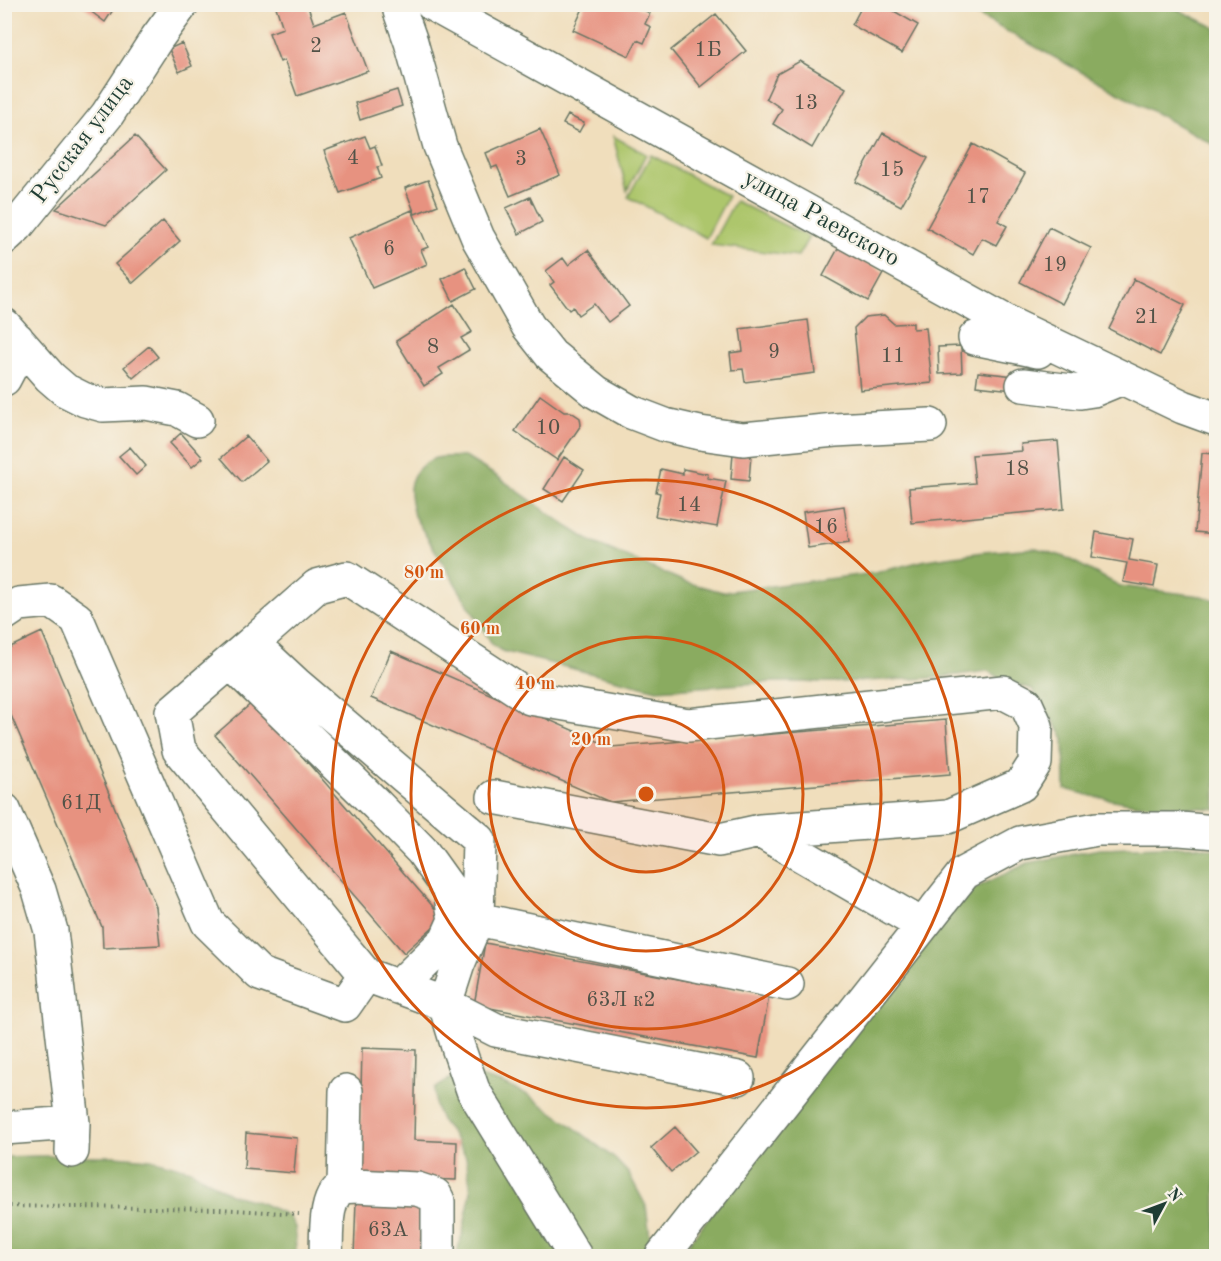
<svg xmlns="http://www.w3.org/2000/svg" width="1221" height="1261" font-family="'Old Standard TT',serif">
	<rect width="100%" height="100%" fill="#f7f3e8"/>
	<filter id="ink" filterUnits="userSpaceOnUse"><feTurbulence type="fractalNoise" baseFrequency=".0167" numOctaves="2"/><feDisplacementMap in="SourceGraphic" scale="12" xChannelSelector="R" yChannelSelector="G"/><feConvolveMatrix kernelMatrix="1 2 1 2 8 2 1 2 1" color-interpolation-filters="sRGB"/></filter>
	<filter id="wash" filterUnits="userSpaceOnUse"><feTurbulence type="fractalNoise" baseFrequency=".008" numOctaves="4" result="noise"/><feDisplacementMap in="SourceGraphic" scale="24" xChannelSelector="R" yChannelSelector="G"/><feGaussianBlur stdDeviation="1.35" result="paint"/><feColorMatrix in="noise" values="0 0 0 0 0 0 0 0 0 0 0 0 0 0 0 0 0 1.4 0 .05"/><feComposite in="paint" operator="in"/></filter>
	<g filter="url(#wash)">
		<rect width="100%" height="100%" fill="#f0debc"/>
		<path fill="#adc66c" stroke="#668250" stroke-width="1.5" d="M613 136 646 154 627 191Z
			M651 155 728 196 706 238 628 197Z
			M735 201 809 237 798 256 711 245Z"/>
		<path fill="#8aab60" stroke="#54744a" stroke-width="1.5" d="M959 5H1169L1216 28V146Z
			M465 457 498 477 568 527 592 542 685 582 723 592 875 573 926 560 984 552 1036 548 1065 557 1120 586 1201 596 1216 600V809L1136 804 1096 797 1065 789 1064 738 1032 689 999 678 988 671 933 678 838 682H773L657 690 502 651 492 644 414 516C409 495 405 479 424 464 427 462 432 459 436 458 445 456 456 457 465 457Z
			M1197 846 1216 850V1256H679L919 943 973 889 1028 863 1099 849Z
			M455 1075 480 1077 501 1083 528 1095 579 1131 615 1159 629 1174 646 1206 651 1245 644 1256H458V1248L463 1232 471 1191 466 1157 451 1132 442 1122 435 1106V1089Z
			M36 1156H115L151 1159 191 1170 230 1194 261 1203 288 1215 295 1227 296 1256H5L4 1157Z"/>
		<g id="blocks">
			<path fill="#e79280" d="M81 4H117L105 22Z
				M275 4H307L314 24 346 12 368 71 297 96 284 60 280 62 269 33 283 28Z
				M585 4H631L650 13 645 24 651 27 644 43 637 40 629 56 573 30Z
				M863 4H882L918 25 902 53 852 25Z
				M716 14 746 51 701 87 671 50Z
				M182 43 192 66 179 72 169 49Z
				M800 61 846 88 812 148 773 124 782 109 766 98 777 74Z
				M397 90 402 106 360 120 355 103Z
				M568 115 584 123 579 132 563 124Z
				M540 129 560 175 510 196 497 166 492 168 486 153Z
				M883 133 928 158 901 206 856 182Z
				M135 136 166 170 106 225 56 209Z
				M365 136 370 148 375 146 382 166 377 167 381 178 340 193 324 151Z
				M973 144 1025 173 998 221 1007 226 996 245 982 238 973 254 927 228Z
				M428 180 438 205 415 214 405 188Z
				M530 197 542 222 519 234 506 208Z
				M412 210 428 247 421 250 427 264 372 288 349 238Z
				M163 221 180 241 133 283 115 264Z
				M1049 227 1091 248 1062 304 1020 282Z
				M839 247 884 272 868 301 823 276Z
				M588 250 629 306 608 322 594 304 578 315 573 307 569 310 550 285 554 282 546 271 563 258 568 265Z
				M465 267 476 289 453 301 442 279Z
				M1134 279 1185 305 1160 355 1109 329Z
				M454 304 472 332 461 338 469 350 439 368 443 374 424 386 396 341Z
				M884 315 894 324 913 323V329L926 328 932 383 860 390 854 328 865 317Z
				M808 320 815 373 745 382 743 369 732 370 730 353 743 351 740 329Z
				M149 346 158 357 133 378 124 367Z
				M961 346 962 373 939 374 938 347Z
				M978 372 1015 376 1013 390 976 386Z
				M540 395 564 412H571L580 418 581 425 557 460 515 431Z
				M181 433 203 458 192 467 170 443Z
				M246 436 267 461 242 482 221 458Z
				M1058 441 1064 509 912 523 909 488 975 483 972 455 1022 451 1021 444Z
				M130 447 146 466 136 475 119 456Z
				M733 453 751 455 749 481 731 479Z
				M1202 453 1216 454V534L1195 532Z
				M564 457 584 470 563 501 544 489Z
				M661 469 683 474V469L708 474 707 478 726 481 717 527 655 516 660 493 656 492Z
				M844 506 849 542 808 548 803 512Z
				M1096 532 1133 539 1129 560 1158 565 1154 587 1123 582 1127 563 1092 557Z
				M42 632 156 907 160 945 103 948 102 927 4 699V650Z
				M391 651 611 747 946 720 950 774 610 802 371 698Z
				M254 701 443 918 404 953 215 735Z
				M485 943 769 996 758 1058 474 1005Z
				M362 1048 416 1050 414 1140 457 1142 456 1180 359 1177Z
				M675 1127 696 1151 671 1172 651 1148Z
				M246 1133 297 1138 294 1173 244 1169Z
				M356 1201 422 1204 420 1256H354Z"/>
		</g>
	</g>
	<g filter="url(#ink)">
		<use href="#blocks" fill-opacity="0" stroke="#687564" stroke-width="1.5"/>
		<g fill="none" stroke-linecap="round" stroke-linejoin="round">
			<g stroke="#687564" stroke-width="36">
				<path id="minor" d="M400 4V11L411 42 440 146 478 238 528 326 551 355 596 392 631 412 665 425 700 433 743 439 835 430 930 425
					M432 4 1014 326 1183 407 1216 419
					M4 238 17 226 107 115 157 38 182 4
					M4 325 50 377 65 390 85 400 103 405 146 403 177 409 197 420
					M975 338 1038 351
					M4 379 14 360 17 339
					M1023 385 1080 392 1093 390 1122 378
					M4 614 19 604 51 601 77 619 208 923 260 974 345 1005 366 975
					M252 643 317 586 347 578 530 698 688 725 1003 692 1026 704 1036 726 1035 763 1021 785 948 817 760 831
					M230 662 377 805 422 851 450 890 455 920 446 940 398 987
					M494 797 719 840 760 831 922 925
					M4 810 39 890 51 931 73 1123 72 1151
					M477 919 787 984
					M4 1128 73 1123
					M344 1187 346 1091
					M326 1256C327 1239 323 1194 344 1187 347 1186 350 1187 354 1186L417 1189 435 1195 438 1201V1256
					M575 1256 473 1090 458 1047 445 1004 458 964 477 919 479 840 296 684 252 643 172 712 179 750 366 975 445 1004 496 1030 738 1078
					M662 1256 964 873 1020 843 1097 829H1180L1216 832"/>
			</g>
			<path stroke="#687564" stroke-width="4" stroke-dasharray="1.5 4.5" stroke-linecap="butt" d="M4 1206 219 1209 299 1214"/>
			<use href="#minor" stroke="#fff" stroke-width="33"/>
		</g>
	</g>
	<circle cx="646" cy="794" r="78" fill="#d45610" fill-opacity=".12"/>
	<g fill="none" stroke="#d45610" stroke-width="3">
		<circle cx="646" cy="794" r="78"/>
		<circle cx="646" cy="794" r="157"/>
		<circle cx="646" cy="794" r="235"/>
		<circle cx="646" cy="794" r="314"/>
	</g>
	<g text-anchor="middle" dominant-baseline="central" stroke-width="4.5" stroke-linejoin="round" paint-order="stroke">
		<g font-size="21" fill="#515247">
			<text x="316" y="46">2</text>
			<text x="708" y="50">1Б</text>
			<text x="806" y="103">13</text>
			<text x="353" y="158">4</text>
			<text x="521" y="159">3</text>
			<text x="892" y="170">15</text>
			<text x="978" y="197">17</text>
			<text x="389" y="249">6</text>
			<text x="1055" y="265">19</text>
			<text x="1147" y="317">21</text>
			<text x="433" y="347">8</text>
			<text x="774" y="352">9</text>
			<text x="893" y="356">11</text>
			<text x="548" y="428">10</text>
			<text x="1017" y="469">18</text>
			<text x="689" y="505">14</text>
			<text x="826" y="527">16</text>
			<text x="81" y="803">61Д</text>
			<text x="621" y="1000">63Л к2</text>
			<text x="388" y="1230">63А</text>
		</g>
		<g font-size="24" fill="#1f3d34" stroke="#f7f3e8">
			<text transform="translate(83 140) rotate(-53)">Русская улица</text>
			<text transform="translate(821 219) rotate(29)">улица Раевского</text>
		</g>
	</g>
	<circle cx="646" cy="794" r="9" fill="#d45610" stroke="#f7f3e8" stroke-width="3"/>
	<g font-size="18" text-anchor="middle" font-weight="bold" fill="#d45610" stroke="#f7f3e8" stroke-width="4.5" stroke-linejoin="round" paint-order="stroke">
		<text x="424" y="578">80 m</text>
		<text x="480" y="634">60 m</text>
		<text x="535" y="689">40 m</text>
		<text x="591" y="745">20 m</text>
	</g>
	<rect width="1221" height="1261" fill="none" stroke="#f7f3e8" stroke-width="24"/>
	<g transform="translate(1164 1204) rotate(49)" stroke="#f7f3e8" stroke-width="4.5" paint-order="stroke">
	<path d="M0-4.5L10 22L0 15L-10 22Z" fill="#1f3d34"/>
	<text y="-9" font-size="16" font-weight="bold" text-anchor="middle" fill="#1f3d34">N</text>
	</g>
</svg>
